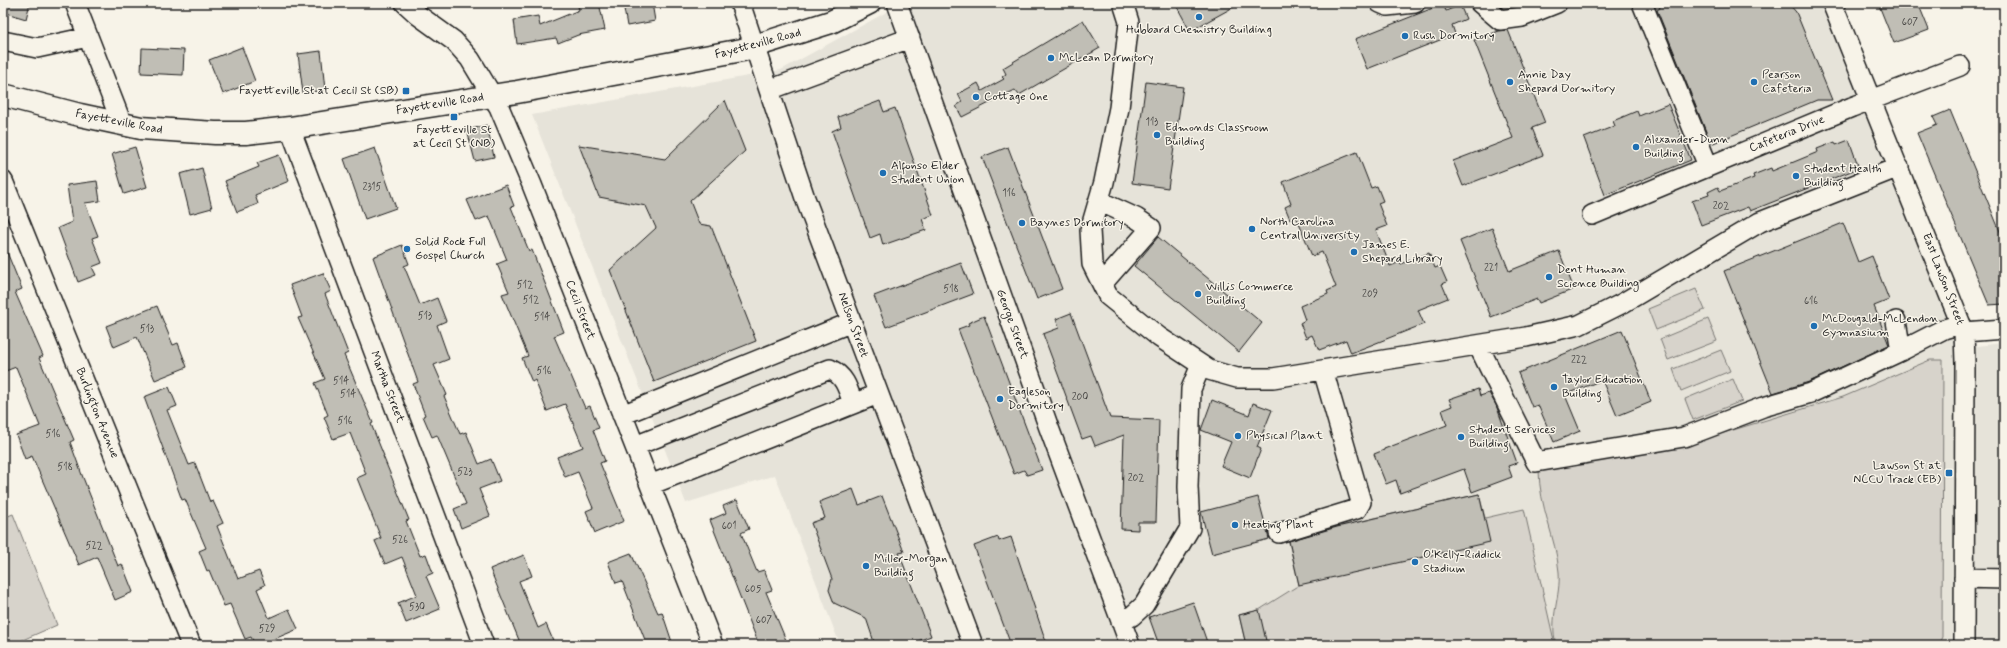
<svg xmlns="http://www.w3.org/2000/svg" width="2007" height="648" font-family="Mynerve,sans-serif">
	<rect width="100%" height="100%" fill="#f7f3e8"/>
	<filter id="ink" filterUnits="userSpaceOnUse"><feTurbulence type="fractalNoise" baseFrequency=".025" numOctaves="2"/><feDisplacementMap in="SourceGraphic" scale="8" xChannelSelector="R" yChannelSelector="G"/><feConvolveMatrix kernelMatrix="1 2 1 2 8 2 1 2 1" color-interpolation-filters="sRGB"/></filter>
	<g filter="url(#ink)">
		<path fill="#e6e3d9" d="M903 3H1830L1976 346 2004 343V645H840L775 475 686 503 532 115 781 70Z"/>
		<path fill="#d7d3cb" stroke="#7a7874" d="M1696 289 1705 310 1656 330 1648 309Z
			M1708 319 1717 341 1668 360 1660 339Z
			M1721 350 1730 371 1681 391 1673 369Z
			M1930 360H1943L1942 637 1938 645H1556C1549 617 1561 597 1559 572 1556 537 1539 507 1539 470L1683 445 1843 397Z
			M1733 379 1742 401 1693 420 1685 399Z
			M1479 494 1485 518 1524 509 1555 645H1246L1239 615 1259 610 1299 585 1288 538Z
			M13 514 57 625 11 645H3V518Z"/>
		<path fill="#c0beb5" stroke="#1c1c1c" d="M3 3H30L26 19 3 12Z
			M577 3H599L605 30 578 35 558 43 556 38 517 44 514 20 538 16 540 26 579 10Z
			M623 3H652L655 21 627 26Z
			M1175 3H1241L1190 31Z
			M1658 3H1788L1796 12 1832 100H1817L1711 144 1657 10 1660 8Z
			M1878 3H1918L1929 30 1894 43Z
			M1443 4 1446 11 1460 5 1466 19 1452 25 1455 34 1367 69 1355 39Z
			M1083 20 1100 48 1019 95 1015 90 1011 92 962 117 956 106 962 102 958 94 978 83 982 91 1004 79 1002 77 1006 74 1003 68Z
			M1508 30 1545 123 1532 128 1543 155 1463 186 1453 161 1513 138 1474 40 1499 31Z
			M242 47 255 81 223 94 209 60Z
			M142 48 184 50 183 75 141 73Z
			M321 51 325 90 303 93 298 54Z
			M1146 82 1183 87 1168 188 1132 183Z
			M725 100 745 151 690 201 699 224 711 226 756 341 654 382 610 270 656 228 646 206 599 197 579 145 665 159Z
			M880 101 884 112 895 108 933 215 922 219 926 230 883 245 880 234 870 238 832 131 841 127 838 117Z
			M1668 104 1691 160 1605 195 1584 138 1615 126 1613 121 1637 111 1639 116Z
			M1950 110 2004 241V304L1989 305 1917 133 1937 125 1933 117Z
			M487 125 494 157 475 161 467 130Z
			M1849 140 1859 168 1750 211 1748 207 1701 225 1692 201 1709 195 1708 192 1718 187 1720 191 1754 178 1753 175 1771 168 1772 171 1818 152 1817 149 1835 142 1836 145Z
			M135 147 147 187 124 194 112 154Z
			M1008 147 1062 289 1037 299 982 157Z
			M375 148 396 208 365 219 344 159Z
			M1357 152 1371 188 1377 186 1383 201 1378 203 1387 226 1376 230 1390 266 1400 262 1401 264 1429 253 1435 268 1440 266 1447 282 1442 284 1448 298 1418 310 1424 324 1351 353 1346 340 1319 350 1312 335 1306 338 1300 323 1305 320 1300 306 1328 294 1327 291 1336 287 1322 252 1312 256 1296 216 1290 219 1285 207 1291 204 1283 182Z
			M279 155 289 181 255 195 258 204 237 212 225 181 259 167 257 163Z
			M202 168 212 208 190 214 180 174Z
			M97 181 100 201 85 203 98 236 92 238 102 263 92 267 96 275 78 282 58 228 72 222 67 185Z
			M506 185 514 206 511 207 529 251 532 250 564 332 554 336 585 408 590 406 599 428 593 430 605 461 600 463 624 521 595 533 586 511 593 508 578 472 565 477 557 457 583 447 565 404 547 411 535 380 532 382 522 358 528 356 502 294 509 292 497 264 507 260 489 216 476 221 467 200Z
			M1843 223 1858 262 1872 256 1889 300 1874 306 1889 345 1809 382 1773 393 1724 271Z
			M1492 228 1509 271 1559 251 1574 289 1539 303 1537 299 1491 317 1460 241Z
			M1158 237 1262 323 1239 352 1134 266Z
			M4 245 22 289 15 292 43 356 39 358 74 440 70 442 82 475 118 566 122 564 133 592 115 600 97 557 79 565 32 456 25 459 16 435 40 426 16 367 3 372Z
			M402 245 409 264 404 266 420 305 437 298 446 321 437 325 449 359 434 365 447 395 444 396 460 434 466 432 479 464 491 459 500 481 479 489 490 516 461 528 454 509 466 504 437 435 432 437 423 416 425 415 413 384 418 382 373 257Z
			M961 263 973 294 886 327 874 296Z
			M323 273 331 291 325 294 348 353 344 355 373 423 371 424 384 456H383L409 520 406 521 420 556 426 554 433 573 426 576 440 609 406 623 398 603 417 595 402 557 385 564 375 541 381 538 357 478 366 474 350 433 333 439 324 417 328 415 315 383 325 379 298 318 302 317 290 285Z
			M157 306 173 345 178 343 187 367 155 380 137 337 114 347 106 326Z
			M1071 313 1110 418 1159 420 1156 522H1138V530L1121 529 1124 435 1095 446 1091 436 1082 439 1043 334 1059 328 1056 319Z
			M984 316 1042 470 1027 475 1024 470 1014 474 958 329 969 325 968 323Z
			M1622 330 1651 402 1617 416 1602 380 1565 395 1580 431 1554 442 1538 405 1532 407 1518 373Z
			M169 387 177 406 167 410 189 465 195 463 210 502 213 501 223 523 217 526 238 579 259 571 265 585 257 589 269 618 289 609 298 629 260 645H255L251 637 245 639 230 604 224 606 209 570 207 571 199 551 206 548 185 499 182 500 144 397Z
			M1478 389 1480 396 1489 393 1496 405 1517 463 1508 466 1512 477 1472 492 1464 469 1400 493 1396 480 1386 484 1374 454 1384 450V449L1447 425 1442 410 1452 406 1449 399Z
			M1212 400 1249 415 1253 403 1272 410 1257 447 1261 449 1250 478 1221 466 1231 442 1201 430Z
			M853 489 859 505 882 496 904 552 899 553 931 636 907 645H875L866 618 834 603 829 590 832 579 811 523 825 518 819 502Z
			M1479 494 1490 542 1299 585 1289 541 1337 527Z
			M1258 497 1269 539 1212 554 1201 512Z
			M737 500 749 529 741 533 757 572 764 570 772 590 766 592 788 645H759L710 520 726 513 723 506Z
			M998 537 999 541 1011 537 1047 645H1011L974 546Z
			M631 553 658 613 662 612 673 645H647L622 581 616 583 608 562Z
			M524 555 532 576 519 581 538 628 546 624 555 645H521L490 569Z
			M1193 602 1208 645H1159L1149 617Z
			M1259 610 1267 645H1246L1239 615Z"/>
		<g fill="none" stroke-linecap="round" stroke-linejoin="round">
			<g stroke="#1c1c1c" stroke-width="22">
				<path id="minor" d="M75 3 122 124
					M405 3 418 15 454 41 470 59 499 107 532 185 713 645
					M740 3 805 198 973 645
					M897 3 1049 428 1130 645
					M1123 3 1129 22 1119 108 1104 182 1090 230 1092 264 1108 296 1159 337 1209 370 1237 378H1273L1526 337 1579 325 1623 303 1760 222 1899 167
					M1380 3 1387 6 1415 3
					M1480 3 1500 20 1522 17 1557 3
					M1642 3 1708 166
					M1832 3 1964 332 1965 363 1964 645
					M3 41 37 48 88 37
					M769 90 910 38
					M290 128 484 645
					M3 181 191 645
					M1099 201 1136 218 1151 228 1102 284
					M1592 215 1852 107 1960 66
					M1896 321 1901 351 1944 329 1961 324
					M1964 332 2004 329
					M1478 345 1536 462 1684 437 1763 407 1811 393 1901 351
					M622 415 852 322
					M635 446 830 369C845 376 848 389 853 404
					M650 485 878 394
					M1279 533 1357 509 1361 502 1323 370
					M1964 578 2004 579
					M1121 622 1132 616 1144 605 1190 528 1188 487 1191 389 1201 365"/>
			</g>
			<g stroke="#1c1c1c" stroke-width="25">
				<path id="major" d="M3 95 80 115 141 128 215 133H246L290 128 517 92 742 50 831 22 869 3"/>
			</g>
			<use href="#minor" stroke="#f7f3e8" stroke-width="19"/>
			<use href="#major" stroke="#f7f3e8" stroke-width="22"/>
		</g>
	</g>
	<g fill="#1f6fb2" stroke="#f7f3e8" stroke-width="1.5">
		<circle cx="1199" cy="17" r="4"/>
		<circle cx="1405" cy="36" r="4"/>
		<circle cx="1051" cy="58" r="4"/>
		<circle cx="1510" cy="82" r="4"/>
		<circle cx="1754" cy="82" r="4"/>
		<rect x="402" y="87" width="8" height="8" rx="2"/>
		<circle cx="976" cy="97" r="4"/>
		<rect x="450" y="113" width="8" height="8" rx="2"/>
		<circle cx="1157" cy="135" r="4"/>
		<circle cx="1636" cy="147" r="4"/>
		<circle cx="883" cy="173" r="4"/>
		<circle cx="1796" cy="176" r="4"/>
		<circle cx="1022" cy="223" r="4"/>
		<circle cx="1252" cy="229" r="4"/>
		<circle cx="407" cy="249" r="4"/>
		<circle cx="1354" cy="252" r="4"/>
		<circle cx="1549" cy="277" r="4"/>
		<circle cx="1198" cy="294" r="4"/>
		<circle cx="1814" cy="326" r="4"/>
		<circle cx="1554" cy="387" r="4"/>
		<circle cx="1000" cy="399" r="4"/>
		<circle cx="1238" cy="436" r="4"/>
		<circle cx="1461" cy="437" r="4"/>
		<rect x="1945" y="469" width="8" height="8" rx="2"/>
		<circle cx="1235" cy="525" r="4"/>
		<circle cx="1415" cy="562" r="4"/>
		<circle cx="866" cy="566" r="4"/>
	</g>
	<g text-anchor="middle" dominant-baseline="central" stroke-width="3" stroke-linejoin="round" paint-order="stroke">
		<g font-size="10" fill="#454442">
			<text x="1910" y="22">607</text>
			<text x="1152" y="122">113</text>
			<text x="372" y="187">2315</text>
			<text x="1009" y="193">116</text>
			<text x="1721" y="206">202</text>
			<text x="1491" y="268">221</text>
			<text x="525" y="285">512</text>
			<text x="951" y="289">518</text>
			<text x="1370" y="294">209</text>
			<text x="531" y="300">512</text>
			<text x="1811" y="301">616</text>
			<text x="425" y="316">513</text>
			<text x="542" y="317">514</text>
			<text x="147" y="329">513</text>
			<text x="1579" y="360">222</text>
			<text x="544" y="371">516</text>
			<text x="341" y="381">514</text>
			<text x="348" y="394">514</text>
			<text x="1080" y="397">200</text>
			<text x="345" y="421">516</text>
			<text x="53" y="434">516</text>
			<text x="65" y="467">518</text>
			<text x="465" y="472">523</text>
			<text x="1136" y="478">202</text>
			<text x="729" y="526">601</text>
			<text x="400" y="540">526</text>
			<text x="94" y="546">522</text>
			<text x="753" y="589">605</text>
			<text x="417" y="607">530</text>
			<text x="764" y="620">607</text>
			<text x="267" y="629">529</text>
		</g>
		<g font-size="12" fill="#1c1c1c" stroke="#f7f3e8" text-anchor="start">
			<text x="1199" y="30" text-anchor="middle">Hubbard Chemistry Building</text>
			<text x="1413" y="36">Rush Dormitory</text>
			<text x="1059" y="58">McLean Dormitory</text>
			<text x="1518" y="75">Annie Day<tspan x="1518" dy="14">Shepard Dormitory</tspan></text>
			<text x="1762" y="75">Pearson<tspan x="1762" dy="14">Cafeteria</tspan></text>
			<text x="398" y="91" text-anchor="end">Fayetteville St at Cecil St (SB)</text>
			<text x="984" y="97">Cottage One</text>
			<text x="1165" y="128">Edmonds Classroom<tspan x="1165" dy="14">Building</tspan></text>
			<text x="454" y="130" text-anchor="middle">Fayetteville St<tspan x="454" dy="14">at Cecil St (NB)</tspan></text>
			<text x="1644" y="140">Alexander-Dunn<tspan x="1644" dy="14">Building</tspan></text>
			<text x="891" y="166">Alfonso Elder<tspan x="891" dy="14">Student Union</tspan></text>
			<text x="1804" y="169">Student Health<tspan x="1804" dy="14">Building</tspan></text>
			<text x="1260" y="222">North Carolina<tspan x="1260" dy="14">Central University</tspan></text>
			<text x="1030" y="223">Baynes Dormitory</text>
			<text x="415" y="242">Solid Rock Full<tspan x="415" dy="14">Gospel Church</tspan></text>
			<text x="1362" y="245">James E.<tspan x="1362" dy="14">Shepard Library</tspan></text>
			<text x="1557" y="270">Dent Human<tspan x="1557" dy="14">Science Building</tspan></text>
			<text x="1206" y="287">Willis Commerce<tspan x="1206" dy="14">Building</tspan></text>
			<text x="1822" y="319">McDougald-McLendon<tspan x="1822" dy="14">Gymnasium</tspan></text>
			<text x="1562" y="380">Taylor Education<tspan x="1562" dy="14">Building</tspan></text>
			<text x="1008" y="392">Eagleson<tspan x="1008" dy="14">Dormitory</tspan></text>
			<text x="1469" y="430">Student Services<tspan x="1469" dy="14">Building</tspan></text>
			<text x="1246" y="436">Physical Plant</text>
			<text x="1941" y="466" text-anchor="end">Lawson St at<tspan x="1941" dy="14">NCCU Track (EB)</tspan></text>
			<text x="1243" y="525">Heating Plant</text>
			<text x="1423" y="555">O'Kelly-Riddick<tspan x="1423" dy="14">Stadium</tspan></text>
			<text x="874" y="559">Miller-Morgan<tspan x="874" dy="14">Building</tspan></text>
		</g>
		<g font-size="12" fill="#1c1c1c" stroke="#f7f3e8">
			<text transform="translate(758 44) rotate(-15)">Fayetteville Road</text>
			<text transform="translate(440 104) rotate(-9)">Fayetteville Road</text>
			<text transform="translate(119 122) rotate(11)">Fayetteville Road</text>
			<text transform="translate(1787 134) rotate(-22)">Cafeteria Drive</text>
			<text transform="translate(1943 279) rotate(69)">East Lawson Street</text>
			<text transform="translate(580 310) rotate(69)">Cecil Street</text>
			<text transform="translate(1012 324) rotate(70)">George Street</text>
			<text transform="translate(853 325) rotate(70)">Nelson Street</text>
			<text transform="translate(387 387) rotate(69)">Martha Street</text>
			<text transform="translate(97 413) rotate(68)">Burlington Avenue</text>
		</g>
	</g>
	<rect width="2007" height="648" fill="none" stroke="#f7f3e8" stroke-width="16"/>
	<rect x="8" y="8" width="1991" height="632" fill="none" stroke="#1c1c1c" stroke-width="1.5" filter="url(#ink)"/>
</svg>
